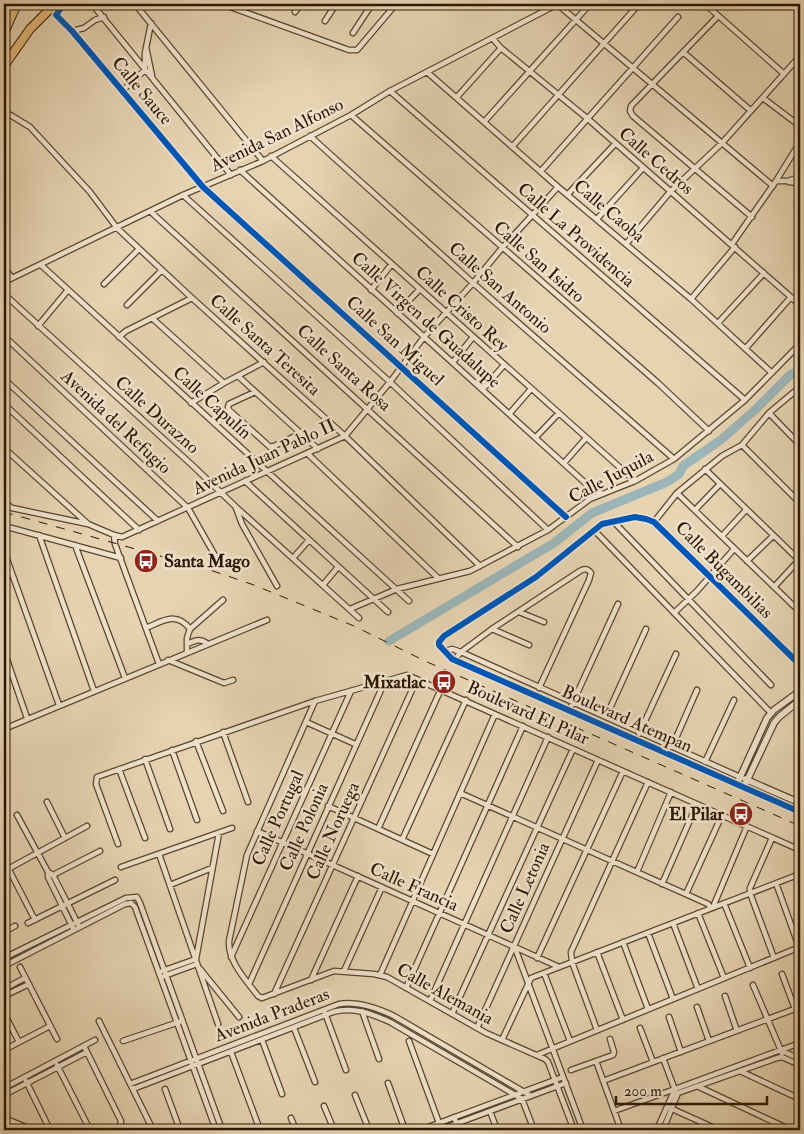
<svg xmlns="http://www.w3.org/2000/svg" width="804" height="1134" font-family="'IM FELL Double Pica',serif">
	<rect width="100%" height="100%" fill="#e6d3b2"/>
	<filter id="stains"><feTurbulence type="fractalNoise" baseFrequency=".004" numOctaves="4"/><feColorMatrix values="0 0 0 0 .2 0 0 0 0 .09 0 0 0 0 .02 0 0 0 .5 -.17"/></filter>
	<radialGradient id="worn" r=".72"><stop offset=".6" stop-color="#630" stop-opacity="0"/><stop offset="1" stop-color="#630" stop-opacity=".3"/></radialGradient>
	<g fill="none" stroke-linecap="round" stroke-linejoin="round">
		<path stroke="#9cb5b8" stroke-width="9" d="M389 641 554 543 592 513 667 482 679 474 683 466 722 439 756 409 790 375 800 370"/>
		<g stroke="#5a452c" stroke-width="7">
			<path id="minor" d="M64 4 56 15 72 31 203 187 566 517
				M92 4 231 175
				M135 4 263 161
				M222 4 349 50H357L396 4
				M557 4 773 186
				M705 4 783 73
				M295 12 301 4
				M718 16 631 106 630 111 633 116 752 217
				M325 21 336 4
				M72 31 84 28 95 20 104 17
				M353 33 372 4
				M493 39 501 48 588 119 800 305
				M146 47 152 76
				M683 52 750 110
				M427 72 558 187 691 299 772 373
				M122 91 145 70V53L151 23
				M390 91 745 400
				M457 97 501 48
				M763 98 800 126
				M4 112 12 116 30 127 90 192 117 228 192 298 345 436 480 566
				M351 115 658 383 709 431
				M484 122 590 4
				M310 136 473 283 674 459
				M512 147 639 4
				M271 156 635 481
				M240 170 593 490 603 494
				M541 171 678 17
				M776 181H788L800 177
				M789 182 800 183
				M568 194 615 144
				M183 195 390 382 548 530
				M151 212 518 547
				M597 219 643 168
				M626 244 670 192 722 143 800 56
				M732 244 776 181 800 142
				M41 265 409 601
				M4 267 12 278
				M4 282 183 195 263 161 351 115 390 91 558 4
				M104 284 139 249
				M371 290 391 265
				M4 294 192 465 236 507 359 618
				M691 299 735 247
				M127 305 162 270
				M397 313 419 290
				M152 318 224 383
				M718 323 764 273
				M38 326 68 290
				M4 336 188 508 217 559
				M119 337 126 331 192 298
				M746 348 791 297
				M453 362 473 337
				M238 376 318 449
				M4 379 158 521
				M483 389 504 365
				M255 392 229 404 228 407 229 410 270 447 274 446 300 434
				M794 392 800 399
				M191 403 224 383 264 362
				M4 404 139 530
				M510 413 531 389
				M769 413 800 445
				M536 437 558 414
				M742 445 800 503
				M4 448 87 523
				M308 454 438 578
				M564 463 586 438
				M705 469 800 561
				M245 481 388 612
				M677 493 800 612
				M4 502 12 508 88 524 114 535 122 537 345 436 390 382 424 337 473 283 502 248 558 187
				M236 508 242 524 277 586
				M695 510 720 484
				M613 521 771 685
				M654 522 677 493 722 456 742 445 769 413 794 392 800 389
				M4 526 121 558
				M594 530 771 713
				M39 535 94 691
				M114 535 115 544 159 664
				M722 536 746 510
				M75 545 125 678
				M4 551 59 705
				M293 558 309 540
				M747 561 773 536
				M323 585 338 567
				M774 587 799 560
				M350 609 397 589 470 571 548 530 590 499 635 481 674 459 745 400 800 344
				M519 612 544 622
				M674 613 697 591 734 549
				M146 628C163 621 176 611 190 629
				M492 629 529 645
				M187 644C196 640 200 638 208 644
				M4 651 27 718
				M445 651 452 649 461 652 740 777
				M187 653V638L190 629 223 600
				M168 660 224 683 233 680
				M454 660 461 652 492 629 580 571C585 568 588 569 591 573L589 580 539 688
				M315 701 247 855 229 941C228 962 246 980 258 996L262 998 334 971 374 974 387 977 486 1033 545 1059 548 1062 574 1130
				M569 711 618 604
				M606 717 646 629
				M306 722 355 744
				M4 729 267 620
				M223 732 248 802
				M639 734 676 654
				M196 741 223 811
				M672 747 697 690
				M172 750 197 820
				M145 759 170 829
				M705 762 734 700
				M119 769 145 838
				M737 784 452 659 441 648 439 642 444 636 536 577 602 524 635 517 646 519 654 522 795 660
				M460 793 708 904 711 908
				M47 802 65 838
				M328 806 433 854
				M17 815 48 872 53 875 78 924
				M378 829 441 689
				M257 831 559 967
				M772 838 750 888V893L774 958
				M402 840 466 700
				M118 844 96 784 97 777 315 701 407 675 800 850
				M159 854 218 1024
				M4 860 35 920
				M121 867 232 828
				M8 869 87 826
				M48 872V877L73 928
				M637 872 671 792
				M53 875 100 851
				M776 883 799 947
				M662 884 697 804
				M170 885 212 868
				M686 894 722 815
				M131 903 135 907 216 1130
				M724 903 750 968
				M713 907 747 826
				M698 913 724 978
				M28 923 115 880
				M673 923 698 989
				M4 932 15 926
				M648 933 673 999
				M623 942 648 1009
				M515 948 583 1130
				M597 952 623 1020
				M231 957 351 691
				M4 958 126 898 137 897 140 903 222 1130
				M537 958 623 771
				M4 966 125 904 131 903
				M20 967 57 1039
				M200 969 239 1017
				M162 971 196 959 219 833
				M344 971 382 887
				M544 973 570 1041
				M782 974 795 1009
				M380 975 495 714
				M164 976 197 964
				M311 980 358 876
				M249 984 385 681
				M753 985 782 1053
				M406 988 523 726
				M4 989 25 978
				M274 994 417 679
				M4 996 29 984
				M725 996 737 1031
				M430 1001 548 737
				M697 1007 709 1041
				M362 1011 379 1059
				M4 1013 19 1042
				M325 1013 346 1070
				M452 1014 573 749
				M669 1017 681 1052
				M99 1021 153 1130
				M294 1028 315 1082
				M477 1028 598 760
				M640 1028 653 1062
				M597 1030 572 962 571 952 648 782
				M262 1040 282 1094
				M502 1040 531 978 800 874
				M123 1041 179 1022
				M409 1041 439 1123
				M84 1046 121 1121 120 1126 109 1130
				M4 1050 50 1026
				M781 1050 800 1043
				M231 1052 260 1130
				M537 1055 800 947
				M663 1058 675 1090
				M596 1061 621 1130
				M57 1065 90 1130
				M571 1070 613 1055 614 1052 610 1039
				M740 1071 800 1099
				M26 1081 50 1130
				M603 1081 800 1007
				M388 1083 405 1130
				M130 1084 339 1004C358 1001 377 1008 394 1016L531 1096
				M697 1086 791 1130
				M4 1088 95 1040
				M133 1089 333 1012C353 1006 372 1014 390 1022L522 1099 534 1130
				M165 1089 180 1130
				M4 1095 87 1052
				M355 1095 369 1130
				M324 1106 334 1130
				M670 1108 719 1130
				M490 1111 497 1130
				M614 1111 675 1089
				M454 1117 459 1130
				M4 1118 33 1130
				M291 1118 296 1130
				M420 1130 563 1077
				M439 1130 566 1083
				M654 1130 659 1125 675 1089 778 1051H782L800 1059
				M663 1130 678 1093 777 1058 782 1057 800 1065"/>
		</g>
		<g stroke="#5a452c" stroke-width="8">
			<path id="tertiary" d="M800 691 774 710 767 718 737 784 800 812
				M745 779 800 803
				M744 787 774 723 779 717 800 700"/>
		</g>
		<g stroke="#2c1600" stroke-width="10">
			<path id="trunk" d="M4 33 17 4
				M4 66 30 29 55 4"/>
		</g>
		<use href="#minor" stroke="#efe2cd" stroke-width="4.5"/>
		<use href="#tertiary" stroke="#efe2cd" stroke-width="5.5"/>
		<use href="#trunk" stroke="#e3ba79" stroke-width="8"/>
		<path stroke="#2c1600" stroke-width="1" stroke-dasharray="9 9" stroke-linecap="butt" d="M4 512 210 570 254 585 354 626 425 661 800 826"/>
		<g stroke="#efe2cd" stroke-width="9">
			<path id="cycleway" d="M64 4 56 15 72 31 203 187 566 517
				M795 660 654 522 646 519 635 517 602 524 536 577 444 636 439 642V645L452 659 800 812"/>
		</g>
		<use href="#cycleway" stroke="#0057b8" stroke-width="6"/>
	</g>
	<defs>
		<g id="bus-disc" transform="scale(1.25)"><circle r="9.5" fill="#8f2418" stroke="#efe2cd"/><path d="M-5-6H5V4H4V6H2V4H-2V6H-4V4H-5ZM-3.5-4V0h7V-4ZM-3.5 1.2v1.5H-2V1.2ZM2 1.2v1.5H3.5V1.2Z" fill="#fff"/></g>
	</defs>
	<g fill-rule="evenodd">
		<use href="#bus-disc" x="146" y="561"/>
		<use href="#bus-disc" x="444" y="682"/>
		<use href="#bus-disc" x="741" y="814"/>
	</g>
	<g text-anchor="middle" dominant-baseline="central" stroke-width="5" stroke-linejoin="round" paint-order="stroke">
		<g font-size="18" fill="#2c1600" stroke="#efe2cd">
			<text transform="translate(142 91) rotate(50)">Calle Sauce</text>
			<text transform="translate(277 135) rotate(-26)">Avenida San Alfonso</text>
			<text transform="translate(656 161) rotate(41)">Calle Cedros</text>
			<text transform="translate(609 211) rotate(40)">Calle Caoba</text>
			<text transform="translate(576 235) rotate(41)">Calle La Providencia</text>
			<text transform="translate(539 262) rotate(41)">Calle San Isidro</text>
			<text transform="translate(500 288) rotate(41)">Calle San Antonio</text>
			<text transform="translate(462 309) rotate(42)">Calle Cristo Rey</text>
			<text transform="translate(426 320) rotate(42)">Calle Virgen de Guadalupe</text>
			<text transform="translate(395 341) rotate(42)">Calle San Miguel</text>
			<text transform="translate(265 345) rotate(42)">Calle Santa Teresita</text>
			<text transform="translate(344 368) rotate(42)">Calle Santa Rosa</text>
			<text transform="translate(212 403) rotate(42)">Calle Capulín</text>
			<text transform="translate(157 415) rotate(42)">Calle Durazno</text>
			<text transform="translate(116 422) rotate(43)">Avenida del Refugio</text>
			<text transform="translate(264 457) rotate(-25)">Avenida Juan Pablo II</text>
			<text transform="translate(611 477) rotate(-28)">Calle Juquila</text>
			<text transform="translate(724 570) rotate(45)">Calle Bugambilias</text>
			<text transform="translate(528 713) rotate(24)">Boulevard El Pilar</text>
			<text transform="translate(627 719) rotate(24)">Boulevard Atempan</text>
			<text transform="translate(278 818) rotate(-66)">Calle Portugal</text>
			<text transform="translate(304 827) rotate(-66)">Calle Polonia</text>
			<text transform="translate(333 831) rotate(-66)">Calle Noruega</text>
			<text transform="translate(414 887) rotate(24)">Calle Francia</text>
			<text transform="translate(525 888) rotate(-66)">Calle Letonia</text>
			<text transform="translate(445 994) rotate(29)">Calle Alemania</text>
			<text transform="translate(272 1015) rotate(-21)">Avenida Praderas</text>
		</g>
		<g font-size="18" font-weight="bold" fill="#2c1600" stroke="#efe2cd" text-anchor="end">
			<text x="164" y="561" text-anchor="start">Santa Mago</text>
			<text x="426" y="682">Mixatlac</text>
			<text x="724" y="814">El Pilar</text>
		</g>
	</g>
	<rect width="804" height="1134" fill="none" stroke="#e6d3b2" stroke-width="20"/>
	<rect x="5" y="5" width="794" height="1124" fill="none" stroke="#2c1600" stroke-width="2.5"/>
	<rect x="10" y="10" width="784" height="1114" fill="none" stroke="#2c1600"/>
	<path d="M616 1096v8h151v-8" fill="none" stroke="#2c1600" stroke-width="2.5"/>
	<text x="624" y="1096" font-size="15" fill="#2c1600" stroke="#efe2cd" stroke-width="4" paint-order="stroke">200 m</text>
	<rect width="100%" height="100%" filter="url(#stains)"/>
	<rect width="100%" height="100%" fill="url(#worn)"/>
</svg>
